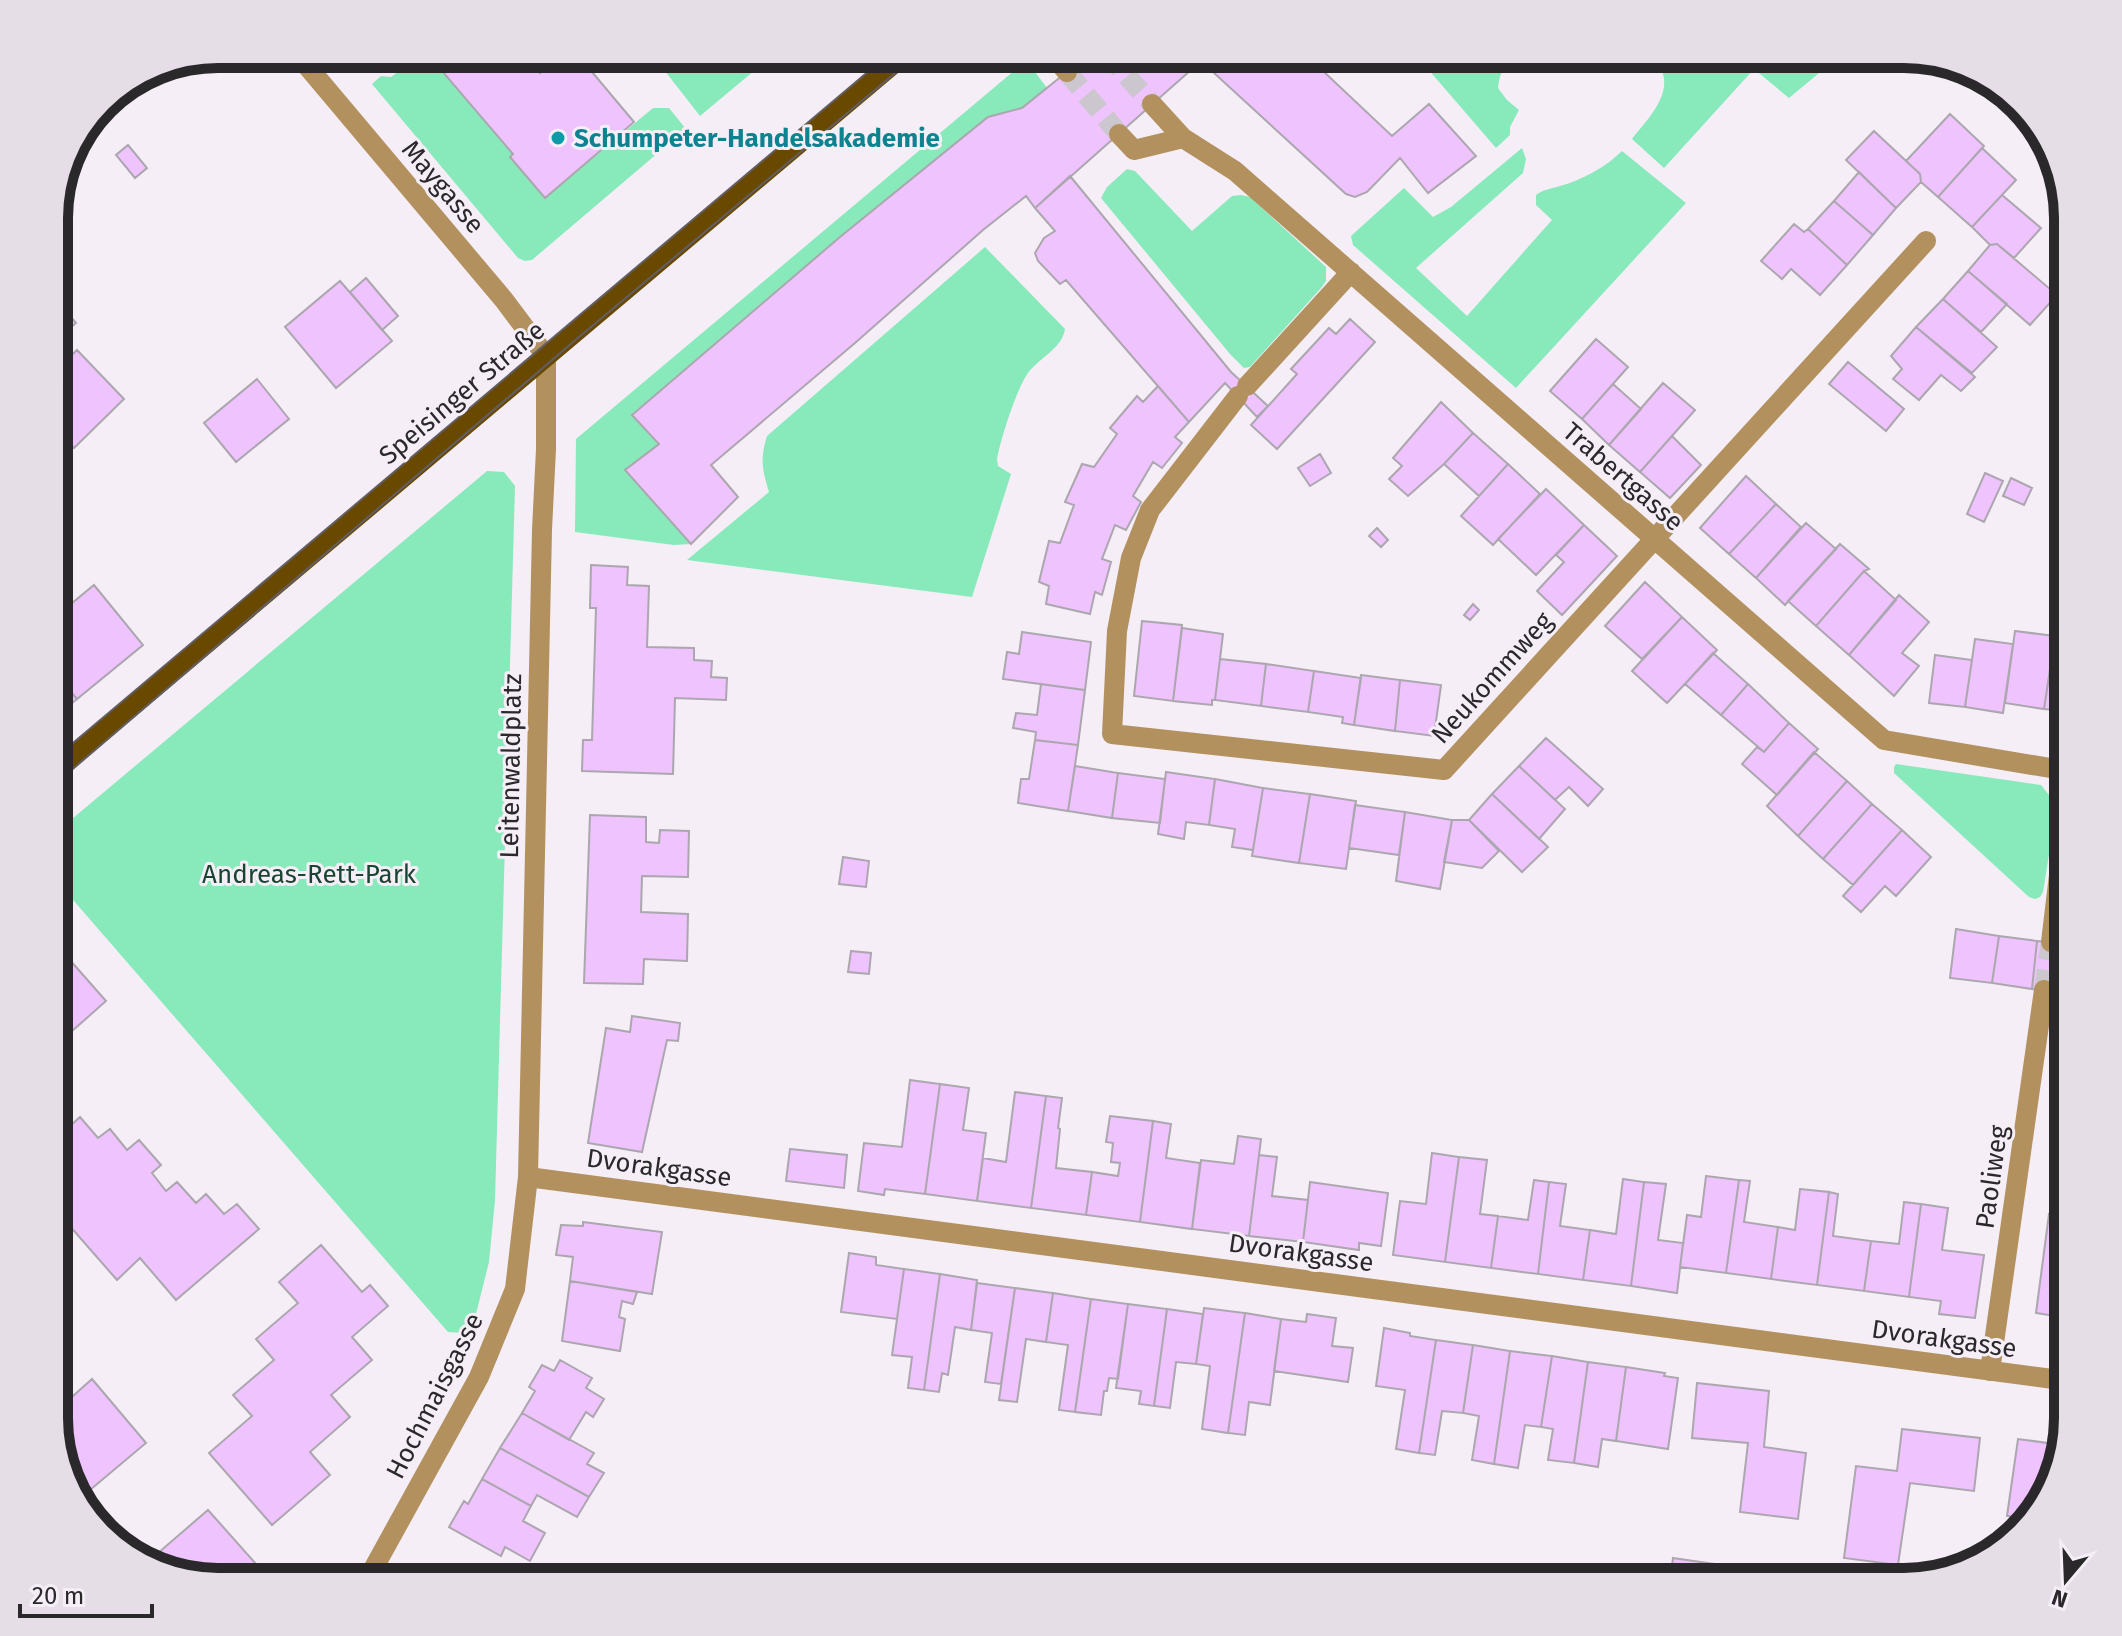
<svg xmlns="http://www.w3.org/2000/svg" width="2122" height="1636" font-family="'Fira Sans',sans-serif">
	<rect width="100%" height="100%" fill="#f5eef7"/>
	<path fill="#88e9bb" d="M422 54 433 67 437 65 513 154 510 157 545 198 653 108H669L686 129 532 260 525 261 518 258 372 84 381 76 391 77Z
		M637 54H774L700 116 661 66H647Z
		M1415 54H1535C1512 59 1501 62 1498 88L1507 100 1519 110 1510 127V135L1496 148Z
		M1652 54H1842L1789 98 1754 69 1664 168 1632 139C1646 121 1672 96 1662 71 1659 65 1655 60 1652 54Z
		M1021 65 1035 72 1047 88 1022 108 988 117 632 414 659 444 626 470 691 544 674 545 575 532 576 439Z
		M1522 148 1526 159 1523 173 1416 268 1467 316 1552 220 1536 205V195C1544 189 1551 189 1560 186 1582 180 1606 167 1622 151L1686 203 1516 388 1353 245 1351 236 1404 188 1433 217 1451 207Z
		M1127 169 1135 171 1192 231 1232 196 1241 195 1250 197 1326 267V281L1321 288 1250 367 1244 368 1230 354 1101 198 1107 187Z
		M985 247 1065 329C1062 350 1036 359 1026 376 1015 394 1001 438 997 459L998 466 1011 474 972 597 687 560 769 492C762 469 760 459 767 436Z
		M487 471 504 472 515 486 495 1200 489 1262 476 1314 464 1333 448 1332 54 878V834Z
		M1896 764 2041 785 2057 805 2043 892 2040 897 2035 899 2029 897 1894 773V767Z"/>
	<path fill="#eec3fe" stroke="#aca6af" stroke-width="2" d="M422 54H524L540 73 561 54H577L634 122 545 198 510 157 513 154 437 65 434 67Z
		M1089 54H1209L1035 208 1026 196 983 230 855 343 711 465 738 497 691 544 625 470 659 444 632 415 840 237 988 117 1022 108Z
		M1209 54H1305L1392 136 1429 104 1476 156 1428 193 1400 158 1367 192 1355 197 1346 194 1201 61Z
		M157 66 123 95 119 89 156 66Z
		M1950 114 1984 146 1938 197 1921 182 1920 174 1906 161Z
		M1874 131 1920 174 1921 182 1896 208 1846 160Z
		M128 145 147 168 135 178 116 155Z
		M1982 148 2016 180 1972 227 1938 197Z
		M1859 172 1896 208 1873 235 1834 201Z
		M1070 176 1231 372 1268 406 1257 417 1225 383 1189 422 1066 280 1060 284 1038 261 1035 253 1044 238 1055 231 1035 208Z
		M2002 195 2041 228 2014 258 1997 244 1990 245 1972 227Z
		M1834 201 1873 235 1847 265 1808 229Z
		M1794 224 1804 232 1808 229 1847 265 1820 295 1791 269 1782 279 1761 261Z
		M1997 244 2057 295 2030 325 1968 271 1990 245Z
		M1968 271 2007 304 1981 332 1943 299Z
		M366 278 398 316 382 330 350 292Z
		M340 281 392 341 336 388 285 327Z
		M54 297 76 323 61 336 54 327Z
		M1943 299 1997 347 1972 373 1916 327Z
		M1350 319 1375 342 1277 449 1251 425 1297 374 1291 369 1329 328 1336 334Z
		M1916 327 1975 377 1961 391 1941 375 1919 400 1893 379 1902 369 1891 356Z
		M1596 339 1628 367 1582 419 1550 391Z
		M77 350 124 399 74 448 54 428V372Z
		M1848 362 1904 409 1886 431 1829 384Z
		M257 379 289 419 236 462 204 423Z
		M1663 383 1695 410 1640 472 1609 445Z
		M1613 384 1641 409 1609 445 1582 419Z
		M1158 386 1189 422 1175 437 1182 443 1162 468 1153 462 1133 496 1141 502 1126 530 1115 525 1102 559 1111 562 1102 595 1095 592 1090 614 1046 604 1049 586 1039 582 1049 541 1060 543 1074 505 1065 502 1082 464 1094 467 1117 434 1110 428 1137 396 1143 402Z
		M1441 402 1473 433 1444 464 1408 496 1389 479 1402 466 1393 458Z
		M1473 433 1508 464 1479 496 1444 464Z
		M1672 436 1701 465 1670 498 1640 472Z
		M1320 454 1331 473 1310 486 1298 468Z
		M1508 464 1540 494 1493 545 1461 516Z
		M1985 473 2003 481 1984 522 1967 514Z
		M1746 476 1776 504 1729 554 1700 528Z
		M2011 478 2032 488 2024 505 2003 496Z
		M1546 489 1584 525 1536 575 1498 539Z
		M1776 504 1801 527 1756 578 1729 554Z
		M1806 523 1836 549 1785 605 1756 578Z
		M1584 525 1617 556 1562 615 1537 591 1564 562 1556 555Z
		M1377 528 1388 540 1381 547 1369 536Z
		M1840 544 1869 569 1864 571 1816 626 1788 601Z
		M591 565 628 567 627 585 649 586 647 647 694 648V660L712 661 711 677 727 678 726 700 675 698 673 774 582 771 583 740H592L596 608H590Z
		M1864 571 1896 600 1849 655 1816 626Z
		M1645 582 1682 617 1642 659 1605 626Z
		M94 585 143 645 77 699 54 672V618Z
		M1899 595 1929 622 1902 653 1919 666 1894 696 1849 655Z
		M1473 604 1479 610 1470 620 1464 615Z
		M1682 617 1717 650 1667 703 1632 671Z
		M1142 621 1182 625 1173 701 1134 696Z
		M1182 628 1223 634 1215 700H1212V705L1173 701Z
		M2015 631 2055 636 2044 709 2005 703Z
		M1022 632 1091 642 1085 690 1003 679 1007 652 1019 654Z
		M1975 639 2013 644 2003 713 1965 707Z
		M2054 644 2068 646V711L2044 709Z
		M1713 653 1748 684 1721 715 1685 684Z
		M1935 655 1972 660 1965 707 1929 703Z
		M1220 659 1266 664 1261 706 1215 700Z
		M1266 664 1314 671 1308 712 1261 706Z
		M1314 671 1361 678 1354 725 1342 723 1343 717 1308 712Z
		M54 672 77 699 54 719Z
		M1361 675 1400 680 1395 731 1354 725Z
		M1400 680 1441 685 1434 736 1395 731Z
		M1041 684 1085 690 1078 745 1035 740 1036 732 1013 728 1016 713 1037 715Z
		M1748 684 1789 723 1764 752 1721 715Z
		M1789 723 1818 749 1777 795 1742 764 1757 747 1764 752Z
		M1546 738 1603 789 1588 806 1569 787 1555 800 1519 766Z
		M1035 740 1078 745 1068 811 1018 803 1021 779H1029Z
		M1814 752 1847 781 1798 836 1767 806Z
		M1075 766 1118 773 1112 818 1068 811Z
		M1519 766 1565 809 1539 839 1492 794Z
		M1166 772 1215 779 1209 825 1186 822 1184 839 1158 834Z
		M1118 773 1165 779 1160 823 1112 818Z
		M1215 779 1263 788 1253 850 1232 847 1235 829 1209 825Z
		M1847 781 1872 804 1823 859 1798 836Z
		M1263 788 1310 794 1299 863 1252 856Z
		M1310 794 1356 801 1346 869 1299 863Z
		M1492 794 1548 847 1522 872 1469 820Z
		M1872 804 1902 830 1853 885 1823 859Z
		M1355 805 1405 812 1399 855 1349 848Z
		M1405 812 1452 820 1440 889 1396 881Z
		M590 815 646 817V842L659 843 660 830 689 831 688 877 642 876 641 912 688 914 687 961 644 959 643 984 584 983Z
		M1452 820H1469L1499 851 1482 868 1444 862Z
		M1902 830 1931 857 1896 896 1885 886 1861 912 1843 896Z
		M843 857 869 861 866 887 839 884Z
		M1956 929 1999 936 1992 983 1950 978Z
		M1999 936 2037 941 2032 989 1992 983Z
		M2037 941 2068 944 2062 993 2032 989Z
		M54 942 106 1001 54 1047Z
		M2068 944V1026L2063 1025 2067 993H2062Z
		M851 951 871 953 869 974 848 972Z
		M632 1016 680 1023 678 1041 667 1040 642 1152 588 1143 606 1028 630 1032Z
		M910 1080 940 1084 925 1194 885 1189 884 1195 858 1191 864 1143 902 1147Z
		M940 1084 969 1088 963 1130 986 1133 977 1201 925 1194Z
		M1015 1092 1046 1096 1031 1208 977 1201 983 1158 1006 1162Z
		M1046 1096 1062 1098 1058 1128 1060 1129 1056 1168 1092 1172 1086 1215 1031 1208Z
		M54 1110 69 1127 80 1117 98 1138 110 1129 127 1150 139 1140 161 1165 152 1173 166 1191 177 1182 196 1203 206 1194 224 1214 237 1204 259 1229 176 1300 140 1258 117 1280 54 1208Z
		M1110 1116 1153 1121 1140 1222 1086 1215 1092 1172 1118 1176 1120 1163 1111 1162 1113 1143 1106 1142Z
		M1153 1121 1171 1124 1166 1158 1200 1163 1192 1229 1140 1222Z
		M1238 1136 1261 1139 1249 1236 1192 1229 1201 1160 1234 1164Z
		M790 1149 847 1155 844 1188 786 1181Z
		M1432 1153 1459 1157 1445 1262 1393 1255 1400 1201 1426 1204Z
		M1259 1155 1277 1157 1272 1196 1308 1200 1303 1242 1249 1236Z
		M1459 1157 1487 1160 1480 1214 1498 1216 1491 1268 1445 1262Z
		M1706 1176 1739 1180 1726 1273 1680 1267 1687 1215 1701 1217Z
		M1623 1179 1644 1182 1631 1286 1583 1280 1590 1230 1616 1234Z
		M1534 1180 1549 1182 1538 1274 1491 1268 1498 1216 1528 1220Z
		M1739 1180 1750 1181 1744 1222 1778 1227 1771 1279 1726 1273Z
		M1310 1182 1388 1193 1381 1246 1359 1243V1250L1303 1242Z
		M1549 1182 1566 1184 1560 1226 1590 1230 1583 1280 1538 1274Z
		M1644 1182 1666 1184 1658 1240 1683 1243 1677 1293 1631 1286Z
		M1800 1189 1829 1192 1817 1285 1771 1279 1778 1227 1795 1230Z
		M1829 1192 1838 1194 1833 1236 1871 1241 1864 1291 1817 1285Z
		M1904 1202 1921 1204 1909 1297 1864 1291 1871 1241 1899 1244Z
		M1921 1204 1948 1208 1942 1250 1984 1255 1975 1318 1939 1314 1941 1301 1909 1297Z
		M2049 1214 2068 1217V1318L2036 1313Z
		M583 1222 662 1232 652 1294 570 1281 573 1257 556 1255 561 1225 583 1226Z
		M321 1245 362 1292 370 1285 388 1306 352 1337 372 1360 331 1395 350 1417 310 1452 330 1475 272 1525 209 1453 252 1416 233 1395 274 1360 256 1339 298 1303 279 1282Z
		M849 1253 876 1257V1265L904 1269 897 1319 841 1312Z
		M904 1269 940 1274 924 1390 908 1388 912 1357 892 1355Z
		M940 1274 977 1280 971 1330 955 1327 948 1375 942 1373 939 1392 924 1390Z
		M570 1281 637 1292 633 1304 622 1301 619 1317 625 1319 620 1351 562 1341Z
		M977 1283 1015 1288 1001 1384 985 1382 992 1333 971 1330Z
		M1015 1288 1053 1293 1046 1342 1026 1339 1017 1402 999 1400Z
		M1053 1293 1091 1299 1075 1412 1059 1410 1068 1345 1046 1342Z
		M1091 1299 1128 1304 1118 1379 1109 1378 1107 1391H1104L1101 1415 1075 1412Z
		M1128 1304 1167 1309 1154 1406 1139 1404 1141 1391 1116 1388Z
		M1204 1308 1245 1313 1228 1433 1202 1429 1210 1366 1196 1364Z
		M1167 1309 1203 1314 1196 1364 1176 1362 1170 1408 1154 1406Z
		M1245 1313 1281 1319 1270 1405 1249 1402 1245 1435 1228 1433Z
		M1307 1314 1336 1318 1332 1346 1353 1348 1348 1382 1274 1371 1281 1319 1306 1322Z
		M1384 1328 1410 1333V1336L1436 1340 1419 1453 1396 1449 1405 1390 1376 1386Z
		M1436 1340 1473 1345 1463 1413 1442 1411 1435 1455 1419 1453Z
		M1473 1345 1510 1351 1494 1464 1472 1460 1479 1416 1463 1413Z
		M1510 1351 1552 1356 1541 1427 1525 1425 1518 1468 1494 1464Z
		M1552 1356 1588 1362 1574 1463 1548 1460 1553 1429 1541 1427Z
		M560 1360 592 1378 586 1388 604 1399 593 1417 586 1412 569 1440 522 1413 535 1391 529 1387 542 1365 554 1371Z
		M1588 1362 1626 1367 1616 1441 1602 1439 1598 1467 1574 1463Z
		M1626 1367 1665 1373 1664 1376 1678 1378 1668 1449 1616 1441Z
		M92 1379 146 1443 78 1500 71 1491 54 1428V1413Z
		M1697 1383 1769 1391 1764 1447 1806 1453 1798 1519 1740 1512 1748 1443 1692 1438Z
		M522 1413 594 1453 587 1464 604 1473 589 1497 500 1448Z
		M2051 1417 2068 1418 2043 1492 2033 1490 2030 1519 2007 1516 2018 1439 2048 1443Z
		M1902 1429 1980 1438 1974 1491 1910 1483 1898 1565 1844 1558 1856 1466 1897 1471Z
		M500 1448 589 1497 577 1517 537 1495 531 1506 482 1479Z
		M482 1479 531 1506 523 1521 545 1533 530 1561 505 1547 501 1556 449 1527 464 1501 468 1504Z
		M208 1510 272 1582H218L151 1559Z
		M1673 1558 1729 1566 1727 1582H1670Z
		M437 1565 473 1572 474 1582H427Z"/>
	<g fill="none" stroke-linecap="round" stroke-linejoin="round">
		<path stroke="#ccc6ce" stroke-width="20" stroke-dasharray="20 10" stroke-linecap="butt" d="M1107 54 1152 104
			M1067 72 1119 134
			M2044 990 2051 942"/>
		<path stroke="#b2915e" stroke-width="20" d="M297 54 504 300 546 356V449L542 530 528 1177 515 1289 479 1377 366 1582
			M1052 54 1067 72
			M1152 104 1183 138 1235 171 1884 740 2068 771
			M1119 134 1134 150 1183 138
			M1247 386 1351 272
			M1238 396 1150 510 1131 558 1117 631 1112 734 1444 770 1926 241
			M2051 942 2068 800
			M528 1177 2068 1381
			M1990 1371 2044 990"/>
		<path stroke="#694800" stroke-width="20" d="M54 772 905 54"/>
		<path stroke="#625e63" stroke-width="2" d="M54 759 889 54
			M54 785 579 337 918 54"/>
	</g>
	<circle fill="#0f9aa8" stroke="#f5eef7" stroke-width="3" cx="558" cy="138" r="8"/>
	<g text-anchor="middle" dominant-baseline="central" stroke-width="6" stroke-linejoin="round" paint-order="stroke">
		<g font-size="26" font-weight="bold" fill="#0d838f" stroke="#f5eef7" text-anchor="start">
			<text x="574" y="138">Schumpeter-Handelsakademie</text>
		</g>
		<g font-size="26" fill="#2a282b" stroke="#f5eef7">
			<text transform="translate(443 187) rotate(50)">Maygasse</text>
			<text transform="translate(462 393) rotate(-40)">Speisinger Straße</text>
			<text transform="translate(1623 477) rotate(41)">Trabertgasse</text>
			<text transform="translate(1492 678) rotate(-48)">Neukommweg</text>
			<text transform="translate(511 766) rotate(-89)">Leitenwaldplatz</text>
			<text transform="translate(659 1168) rotate(8)">Dvorakgasse</text>
			<text transform="translate(1992 1177) rotate(-82)">Paoliweg</text>
			<text transform="translate(1301 1253) rotate(8)">Dvorakgasse</text>
			<text transform="translate(1944 1339) rotate(8)">Dvorakgasse</text>
			<text transform="translate(435 1396) rotate(-63)">Hochmaisgasse</text>
		</g>
		<g font-size="26" fill="#1a4432" stroke="#f5eef7">
			<text x="309" y="874">Andreas-Rett-Park</text>
		</g>
	</g>
	<path d="M0 0H2122V1636H0ZM218 68H1904A150 150 0 0 1 2054 218V1418A150 150 0 0 1 1904 1568H218A150 150 0 0 1 68 1418V218A150 150 0 0 1 218 68Z" fill="#e5dee7" fill-rule="evenodd"/>
	<path fill="none" stroke="#2a282b" stroke-width="10" d="M218 68H1904A150 150 0 0 1 2054 218V1418A150 150 0 0 1 1904 1568H218A150 150 0 0 1 68 1418V218A150 150 0 0 1 218 68Z"/>
	<g transform="translate(2066 1580) rotate(199)" stroke="#f5eef7" stroke-width="6" paint-order="stroke">
	<path d="M0-6L14 30L0 20L-14 30Z" fill="#2a282b"/>
	<text y="-12" font-size="22" font-weight="bold" text-anchor="middle" fill="#2a282b">N</text>
	</g>
	<path d="M20 1604v12h132v-12" fill="none" stroke="#2a282b" stroke-width="4"/>
	<text x="32" y="1604" font-size="24" fill="#2a282b" stroke="#f5eef7" stroke-width="6" paint-order="stroke">20 m</text>
</svg>
